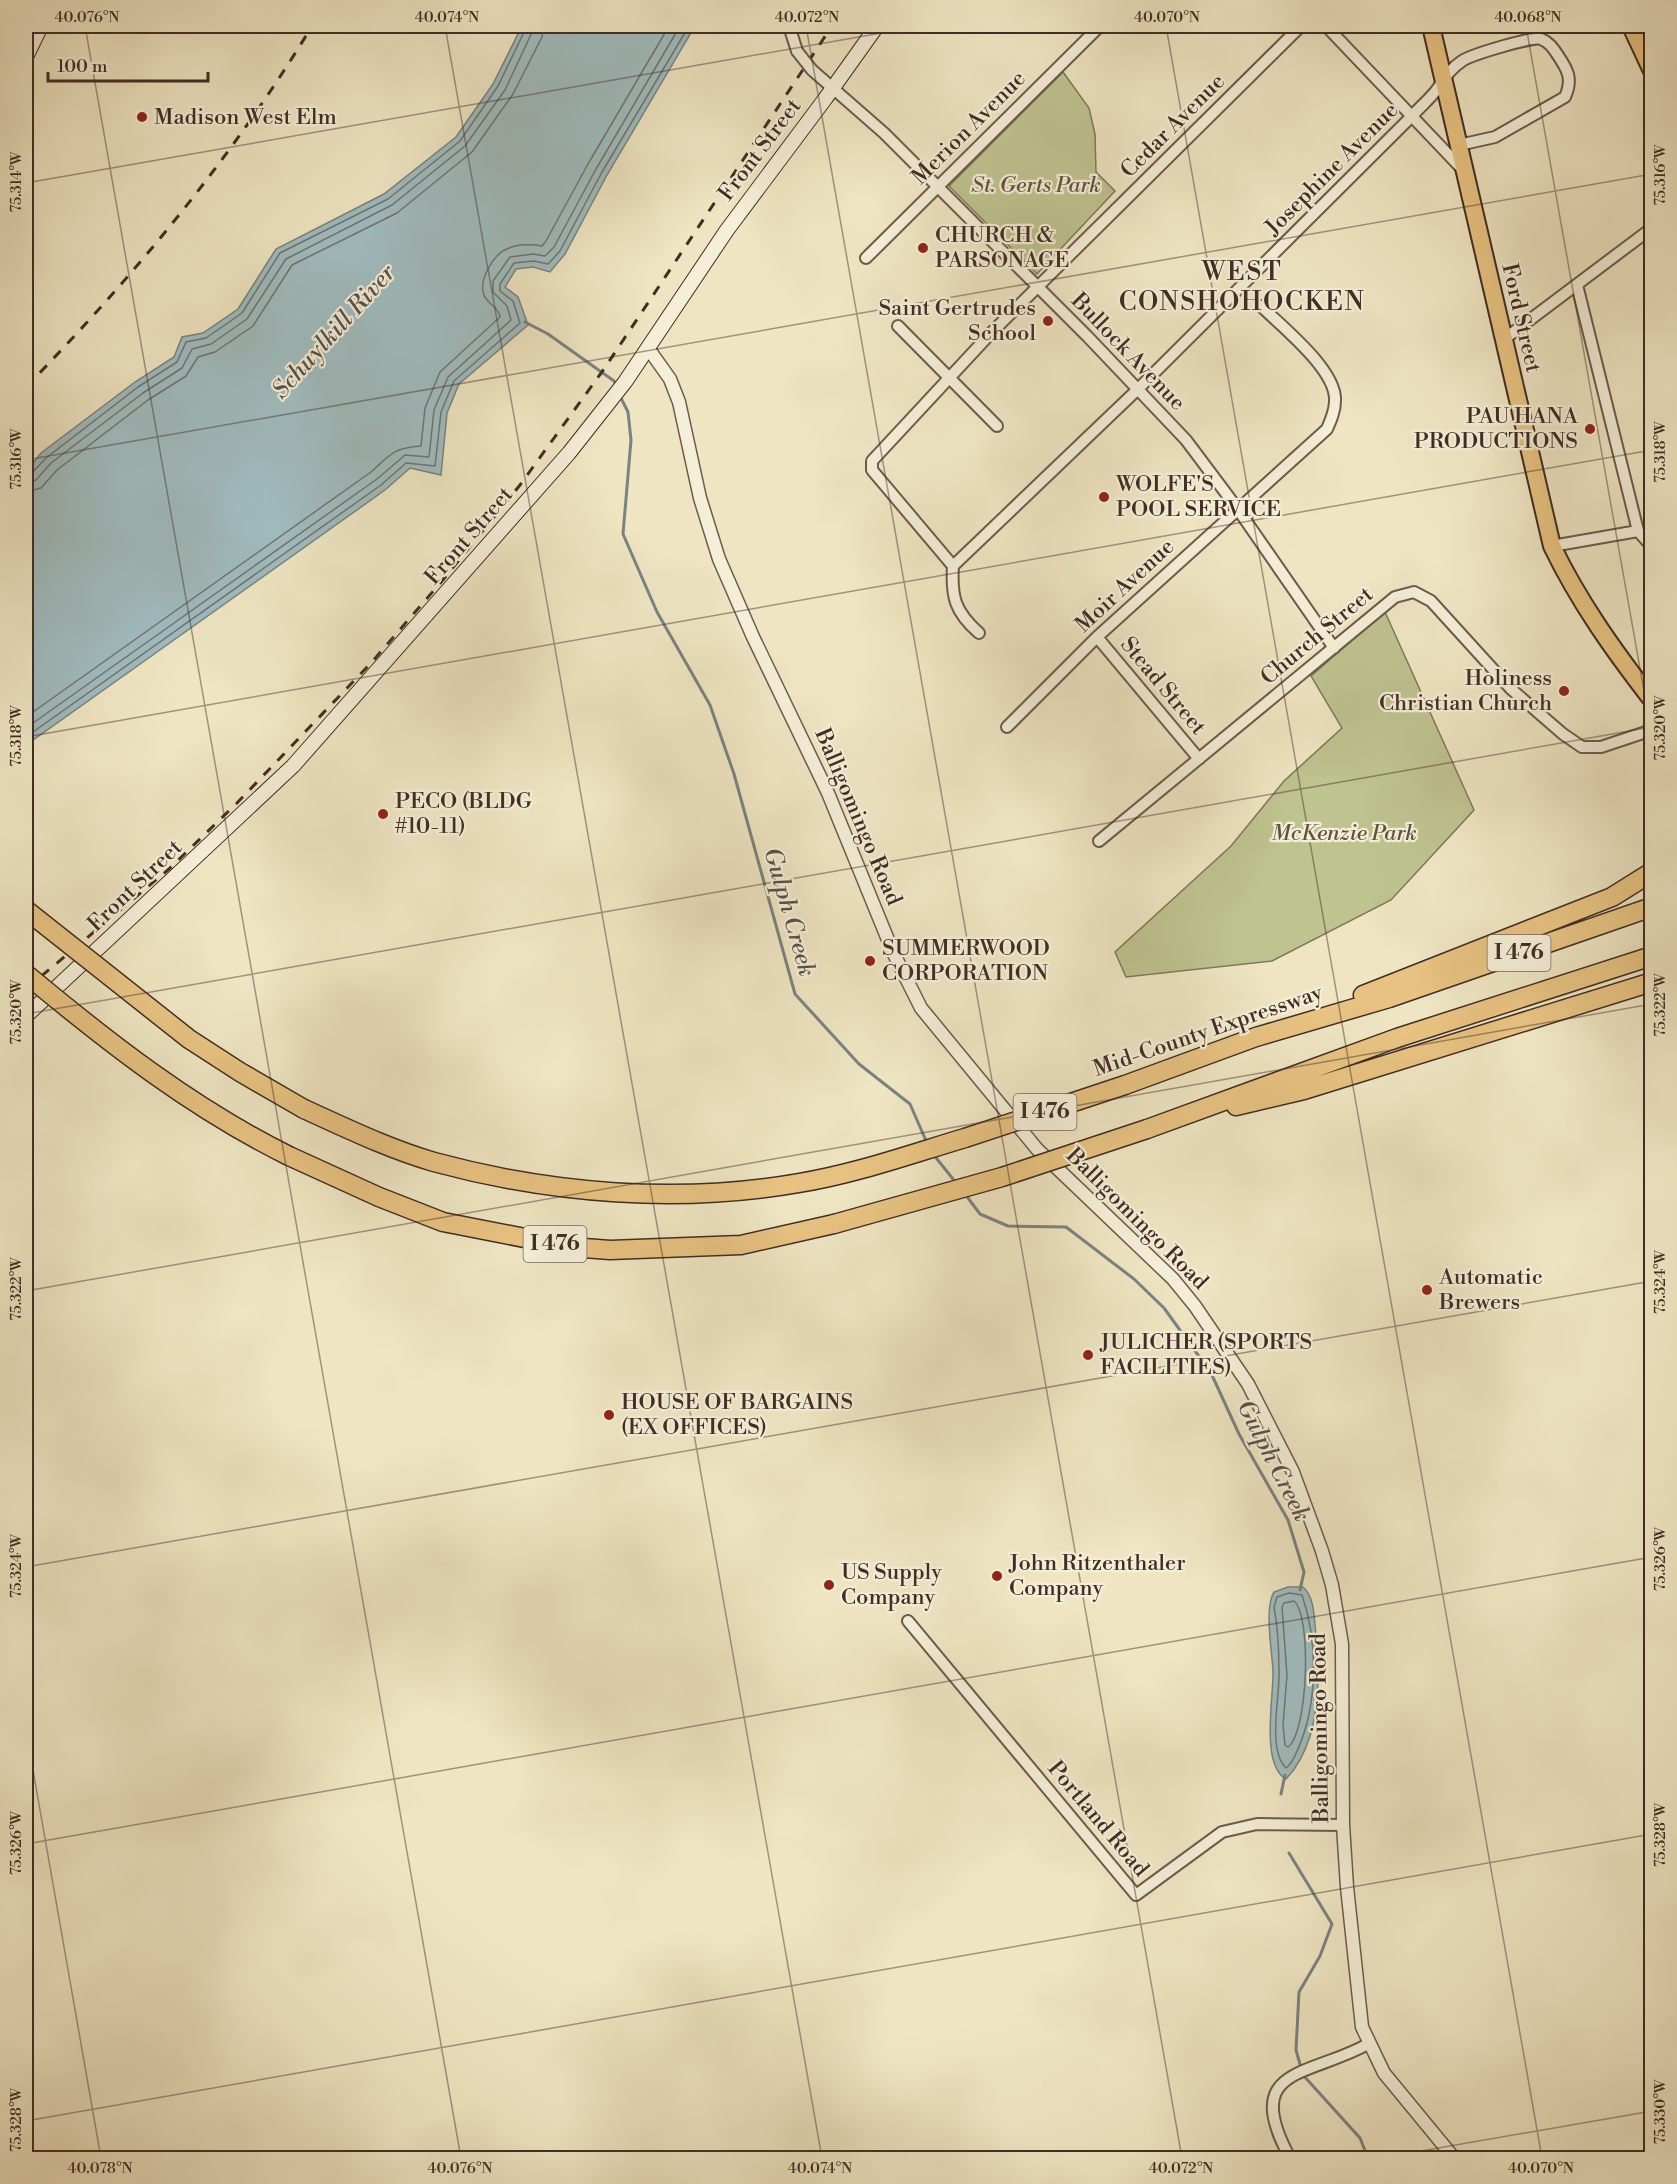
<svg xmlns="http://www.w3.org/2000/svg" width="1677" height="2184" font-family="'Libre Bodoni',serif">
	<rect width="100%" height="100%" fill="#efe5c3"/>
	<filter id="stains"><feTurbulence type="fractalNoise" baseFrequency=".00333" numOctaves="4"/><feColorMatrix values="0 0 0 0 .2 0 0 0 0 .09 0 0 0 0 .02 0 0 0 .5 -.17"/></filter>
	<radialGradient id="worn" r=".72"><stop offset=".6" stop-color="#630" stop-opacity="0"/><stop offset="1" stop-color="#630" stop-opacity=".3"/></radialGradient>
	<path fill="#bec390" stroke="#7f785a" stroke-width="1.5" d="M1063 72 1089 108 1095 134 1096 172 1115 191 1037 274 949 186Z
		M1385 612 1474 810 1391 900 1272 961 1126 977 1115 952 1231 846 1284 781 1342 728 1311 676Z"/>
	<path fill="#a0bcbf" stroke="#7a8381" stroke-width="1.5" d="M522 26H695L607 175 565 254 550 272 533 267 516 269 505 287 518 297 528 325 459 384 447 413 441 475 410 468 385 490 26 745V472L41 453 135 382 174 357 182 337 203 333 238 309 276 249 384 194 456 137 493 84Z
		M1288 1587H1303C1313 1595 1314 1613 1315 1625 1321 1675 1322 1741 1286 1779 1260 1765 1274 1695 1273 1671 1272 1650 1264 1609 1274 1592Z"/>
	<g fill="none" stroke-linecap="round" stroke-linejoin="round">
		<path stroke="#707472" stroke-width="1.5" d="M26 475 31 474 46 458 138 387 177 362 186 342 206 338 242 313 280 253 388 199 460 141 498 86 527 26
			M26 483 36 480 51 463 143 393 182 368 192 349 211 344 247 319 286 259 392 205 465 146 505 90 535 26
			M26 492 41 488 57 470 148 400 186 376 198 357 215 352 253 326 292 265 397 213 472 152 513 94 542 37 544 26
			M26 717 371 472C391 454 393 448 421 446L425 408 440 372 500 317C499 307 488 305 484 295 478 280 494 253 509 248 518 244 532 244 542 246L546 241 588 164 669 26
			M26 728 377 479 405 455 429 457 434 410 448 377 511 320 507 306 493 292V281L510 257 533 254 545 256 554 247 596 169 680 26
			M26 737 381 485 406 463 435 466 441 412 454 381 520 323 513 301 500 291V284L514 263 534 261 548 264 560 251 602 172 689 26
			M1289 1593 1302 1595C1318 1642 1318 1703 1298 1749 1295 1756 1292 1764 1286 1768 1267 1749 1280 1697 1279 1672 1279 1651 1278 1628 1274 1607L1277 1597Z
			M1294 1601C1312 1616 1308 1733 1288 1747L1285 1745 1283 1725 1287 1675 1282 1607 1284 1603Z"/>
		<path stroke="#7a8381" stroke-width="3" d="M525 322 548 334 614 381 617 387
			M620 396 628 412 631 440 623 534 657 612 710 705 734 774 795 994 859 1064 910 1104 927 1143
			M933 1154 957 1184
			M965 1194 980 1214 1008 1226 1066 1227 1134 1279 1164 1308 1211 1373 1239 1434 1288 1520 1304 1572 1300 1590
			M1281 1794 1285 1775
			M1289 1853 1332 1924 1320 1956 1299 1992 1296 2050 1303 2075 1360 2138 1368 2158"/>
		<g stroke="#6c5b4c" stroke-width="14">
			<path id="minor" d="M789 26 797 51
				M1326 26 1464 171
				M812 70 884 133 1088 337 1186 440 1237 508 1334 648
				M866 258 1100 26
				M1577 285 1638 531 1652 547
				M898 326 997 426
				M1503 340 1652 228
				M1552 546 1638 531
				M953 566 1138 389 1412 116C1420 107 1431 98 1438 88 1445 78 1450 69 1462 61 1470 55 1533 36 1541 39 1549 42 1553 48 1557 54 1568 70 1573 79 1565 97L1495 137 1459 145
				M979 633C955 612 951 597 953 566L872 470V461L991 333 1301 26
				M1097 637 1199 759
				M1007 727 1097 637 1327 429C1331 420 1335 411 1335 401 1337 370 1282 327 1261 306
				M1099 841 1395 597 1414 592 1431 601 1511 689 1563 734 1582 747H1601L1652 730
				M908 1621 1136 1895 1222 1832 1257 1824 1343 1825
				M1290 2158C1240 2066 1309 2077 1368 2044"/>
		</g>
		<g stroke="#6c5b4c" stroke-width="15">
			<path id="tertiary" d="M648 348 670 379 679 402 700 498 719 559 753 637 828 793 893 952 921 1008 1037 1149 1173 1279 1195 1306 1248 1384 1293 1472 1322 1551 1332 1585 1342 1644 1343 1825 1347 1887 1362 2027 1384 2073 1454 2158"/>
		</g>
		<g stroke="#402d24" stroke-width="16">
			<path id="secondary" d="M26 57 41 26
				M26 1016 293 766 569 453 625 382 727 230 825 99 877 26"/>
		</g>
		<g stroke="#402d24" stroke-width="20">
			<path id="primary" d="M1431 26 1552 546C1579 602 1614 651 1652 700
				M1631 26 1652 71"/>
		</g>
		<g stroke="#402d24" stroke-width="21">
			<path id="motorway" d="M1363 995 1612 897 1652 872
				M1125 1085 1256 1037 1389 998 1652 907
				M1236 1106 1304 1090 1652 982
				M304 1109C346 1128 389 1149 434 1162 552 1194 679 1204 799 1183 855 1174 911 1154 965 1138
				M1147 1129 1397 1038 1652 956
				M289 1156 379 1197 443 1222 571 1247 610 1250 741 1245 834 1224"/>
		</g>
		<use href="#minor" stroke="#f5eed8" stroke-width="10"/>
		<use href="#tertiary" stroke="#f5eed8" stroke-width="12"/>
		<use href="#secondary" stroke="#f5eed8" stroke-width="14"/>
		<use href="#primary" stroke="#e8c282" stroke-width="16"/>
		<use href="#motorway" stroke="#e8c282" stroke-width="18"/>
		<path stroke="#402d24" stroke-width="3" stroke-dasharray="10 10" stroke-linecap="butt" d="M26 387C134 276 232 158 312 26
			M26 989 169 869 237 803 371 663 442 581 520 485 604 369 832 26"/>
		<g stroke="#6c5b4c" stroke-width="14" stroke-linecap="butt">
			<path id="minor-bridge" d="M797 51 812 70"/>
		</g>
		<g stroke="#402d24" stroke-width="21" stroke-linecap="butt">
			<path id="motorway-bridge" d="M26 910 189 1039 240 1072 304 1109
				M26 974C109 1043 192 1108 289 1156
				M965 1138 1125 1085
				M834 1224 1002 1177 1147 1129"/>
		</g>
		<use href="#minor-bridge" stroke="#f5eed8" stroke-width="10"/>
		<use href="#motorway-bridge" stroke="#e8c282" stroke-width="18"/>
	</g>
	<path fill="none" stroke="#402d24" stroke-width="1.5" stroke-opacity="0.45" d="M85 26 461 2158M445 26 822 2158M806 26 1182 2158M1166 26 1542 2158M1526 26 1652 736M26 183 921 26M26 460 1652 174M26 737 1652 450M26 1014 1652 727M26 1291 1652 1004M26 1567 1652 1281M26 1730 101 2158M26 1844 1652 1557M26 2121 1652 1834M1381 2158 1652 2111"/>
	<g fill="#8f2418" stroke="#f5eed8" stroke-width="2">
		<circle cx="142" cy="117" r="6"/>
		<circle cx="923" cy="248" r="6"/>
		<circle cx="1048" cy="321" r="6"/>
		<circle cx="1590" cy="429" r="6"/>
		<circle cx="1104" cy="497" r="6"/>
		<circle cx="1564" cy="691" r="6"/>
		<circle cx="383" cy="814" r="6"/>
		<circle cx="870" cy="961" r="6"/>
		<circle cx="1427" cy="1290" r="6"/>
		<circle cx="1088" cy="1355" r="6"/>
		<circle cx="609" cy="1415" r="6"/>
		<circle cx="997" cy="1576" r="6"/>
		<circle cx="829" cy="1585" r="6"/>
	</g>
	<g text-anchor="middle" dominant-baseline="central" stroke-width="4.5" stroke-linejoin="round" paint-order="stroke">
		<g fill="#f5eed8" stroke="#76675a" stroke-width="1.5">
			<rect x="1487.5" y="935" width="63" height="36" rx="4.5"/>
			<rect x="1013.5" y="1094" width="63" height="36" rx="4.5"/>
			<rect x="523.5" y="1226" width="63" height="36" rx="4.5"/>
		</g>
		<g font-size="21" font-weight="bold" fill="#402d24">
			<text x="1519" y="953">I 476</text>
			<text x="1045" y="1112">I 476</text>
			<text x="555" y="1244">I 476</text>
		</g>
		<g font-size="22" fill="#402d24" stroke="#f5eed8" text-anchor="start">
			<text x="154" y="117">Madison West Elm</text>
			<text x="935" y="235">CHURCH &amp;<tspan x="935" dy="25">PARSONAGE</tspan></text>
			<text x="1036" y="308" text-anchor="end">Saint Gertrudes<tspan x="1036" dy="25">School</tspan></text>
			<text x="1578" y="416" text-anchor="end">PAU HANA<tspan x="1578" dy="25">PRODUCTIONS</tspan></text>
			<text x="1116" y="484">WOLFE'S<tspan x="1116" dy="25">POOL SERVICE</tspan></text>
			<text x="1552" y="678" text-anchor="end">Holiness<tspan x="1552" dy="25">Christian Church</tspan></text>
			<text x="395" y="801">PECO (BLDG<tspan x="395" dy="25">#10-11)</tspan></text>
			<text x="882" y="948">SUMMERWOOD<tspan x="882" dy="25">CORPORATION</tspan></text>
			<text x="1439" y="1277">Automatic<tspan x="1439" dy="25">Brewers</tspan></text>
			<text x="1100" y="1342">JULICHER (SPORTS<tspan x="1100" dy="25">FACILITIES)</tspan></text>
			<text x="621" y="1402">HOUSE OF BARGAINS<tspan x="621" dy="25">(EX OFFICES)</tspan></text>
			<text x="1009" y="1563">John Ritzenthaler<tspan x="1009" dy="25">Company</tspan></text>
			<text x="841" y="1572">US Supply<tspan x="841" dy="25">Company</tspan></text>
		</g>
		<g font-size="22" fill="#402d24" stroke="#f5eed8">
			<text transform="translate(1173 126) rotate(-45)">Cedar Avenue</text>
			<text transform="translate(969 128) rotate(-45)">Merion Avenue</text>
			<text transform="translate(760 150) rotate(-53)">Front Street</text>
			<text transform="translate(1332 169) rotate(-45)">Josephine Avenue</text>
			<text transform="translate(1521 318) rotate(77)">Ford Street</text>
			<text transform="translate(1128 352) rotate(46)">Bullock Avenue</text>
			<text transform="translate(469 536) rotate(-49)">Front Street</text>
			<text transform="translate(1125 586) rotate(-43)">Moir Avenue</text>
			<text transform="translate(1317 636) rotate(-40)">Church Street</text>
			<text transform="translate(1163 686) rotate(50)">Stead Street</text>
			<text transform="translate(858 817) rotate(67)">Balligomingo Road</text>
			<text transform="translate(135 886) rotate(-44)">Front Street</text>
			<text transform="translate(1208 1031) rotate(-19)">Mid-County Expressway</text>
			<text transform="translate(1137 1219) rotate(45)">Balligomingo Road</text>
			<text transform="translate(1320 1728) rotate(-91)">Balligomingo Road</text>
			<text transform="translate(1098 1819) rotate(50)">Portland Road</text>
		</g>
		<g font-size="22" font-style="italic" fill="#60523f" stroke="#f5eed8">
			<text x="1036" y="185">St. Gerts Park</text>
			<text x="1344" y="833">McKenzie Park</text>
		</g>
		<g font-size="24" font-style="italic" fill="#58514b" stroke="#f5eed8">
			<text transform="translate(334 332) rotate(-48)">Schuylkill River</text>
			<text transform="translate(789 912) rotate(74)">Gulph Creek</text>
			<text transform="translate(1273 1461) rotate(63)">Gulph Creek</text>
		</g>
		<g font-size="26" letter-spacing="1.5" fill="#402d24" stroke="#f5eed8">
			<text x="1242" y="272">WEST<tspan x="1242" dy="30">CONSHOHOCKEN</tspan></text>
		</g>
	</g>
	<rect width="1677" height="2184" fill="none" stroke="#efe5c3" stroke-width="66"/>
	<path d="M48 72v9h160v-9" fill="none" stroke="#402d24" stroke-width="3"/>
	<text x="57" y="72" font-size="18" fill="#402d24" stroke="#f5eed8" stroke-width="4.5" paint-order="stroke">100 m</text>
	<rect x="33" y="33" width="1611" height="2118" fill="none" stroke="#402d24" stroke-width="2"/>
	<g font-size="15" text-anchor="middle" fill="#402d24">
		<text x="87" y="22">40.076°N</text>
		<text x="447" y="22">40.074°N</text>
		<text x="807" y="22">40.072°N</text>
		<text x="1167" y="22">40.070°N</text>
		<text x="1528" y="22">40.068°N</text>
		<text transform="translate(1660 175) rotate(-90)" y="5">75.316°W</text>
		<text transform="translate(16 182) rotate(-90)" y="5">75.314°W</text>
		<text transform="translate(1660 452) rotate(-90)" y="5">75.318°W</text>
		<text transform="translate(16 459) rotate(-90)" y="5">75.316°W</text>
		<text transform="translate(1660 728) rotate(-90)" y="5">75.320°W</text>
		<text transform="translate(16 736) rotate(-90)" y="5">75.318°W</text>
		<text transform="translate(1660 1005) rotate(-90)" y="5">75.322°W</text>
		<text transform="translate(16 1012) rotate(-90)" y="5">75.320°W</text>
		<text transform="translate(1660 1282) rotate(-90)" y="5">75.324°W</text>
		<text transform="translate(16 1289) rotate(-90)" y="5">75.322°W</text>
		<text transform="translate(1660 1559) rotate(-90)" y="5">75.326°W</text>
		<text transform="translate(16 1566) rotate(-90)" y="5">75.324°W</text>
		<text transform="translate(1660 1835) rotate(-90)" y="5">75.328°W</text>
		<text transform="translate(16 1843) rotate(-90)" y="5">75.326°W</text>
		<text transform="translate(1660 2112) rotate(-90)" y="5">75.330°W</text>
		<text transform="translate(16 2120) rotate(-90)" y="5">75.328°W</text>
		<text x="100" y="2173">40.078°N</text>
		<text x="460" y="2173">40.076°N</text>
		<text x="820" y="2173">40.074°N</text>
		<text x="1181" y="2173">40.072°N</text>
		<text x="1541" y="2173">40.070°N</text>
	</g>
	<rect width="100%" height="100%" filter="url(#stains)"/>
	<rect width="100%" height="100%" fill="url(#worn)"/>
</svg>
